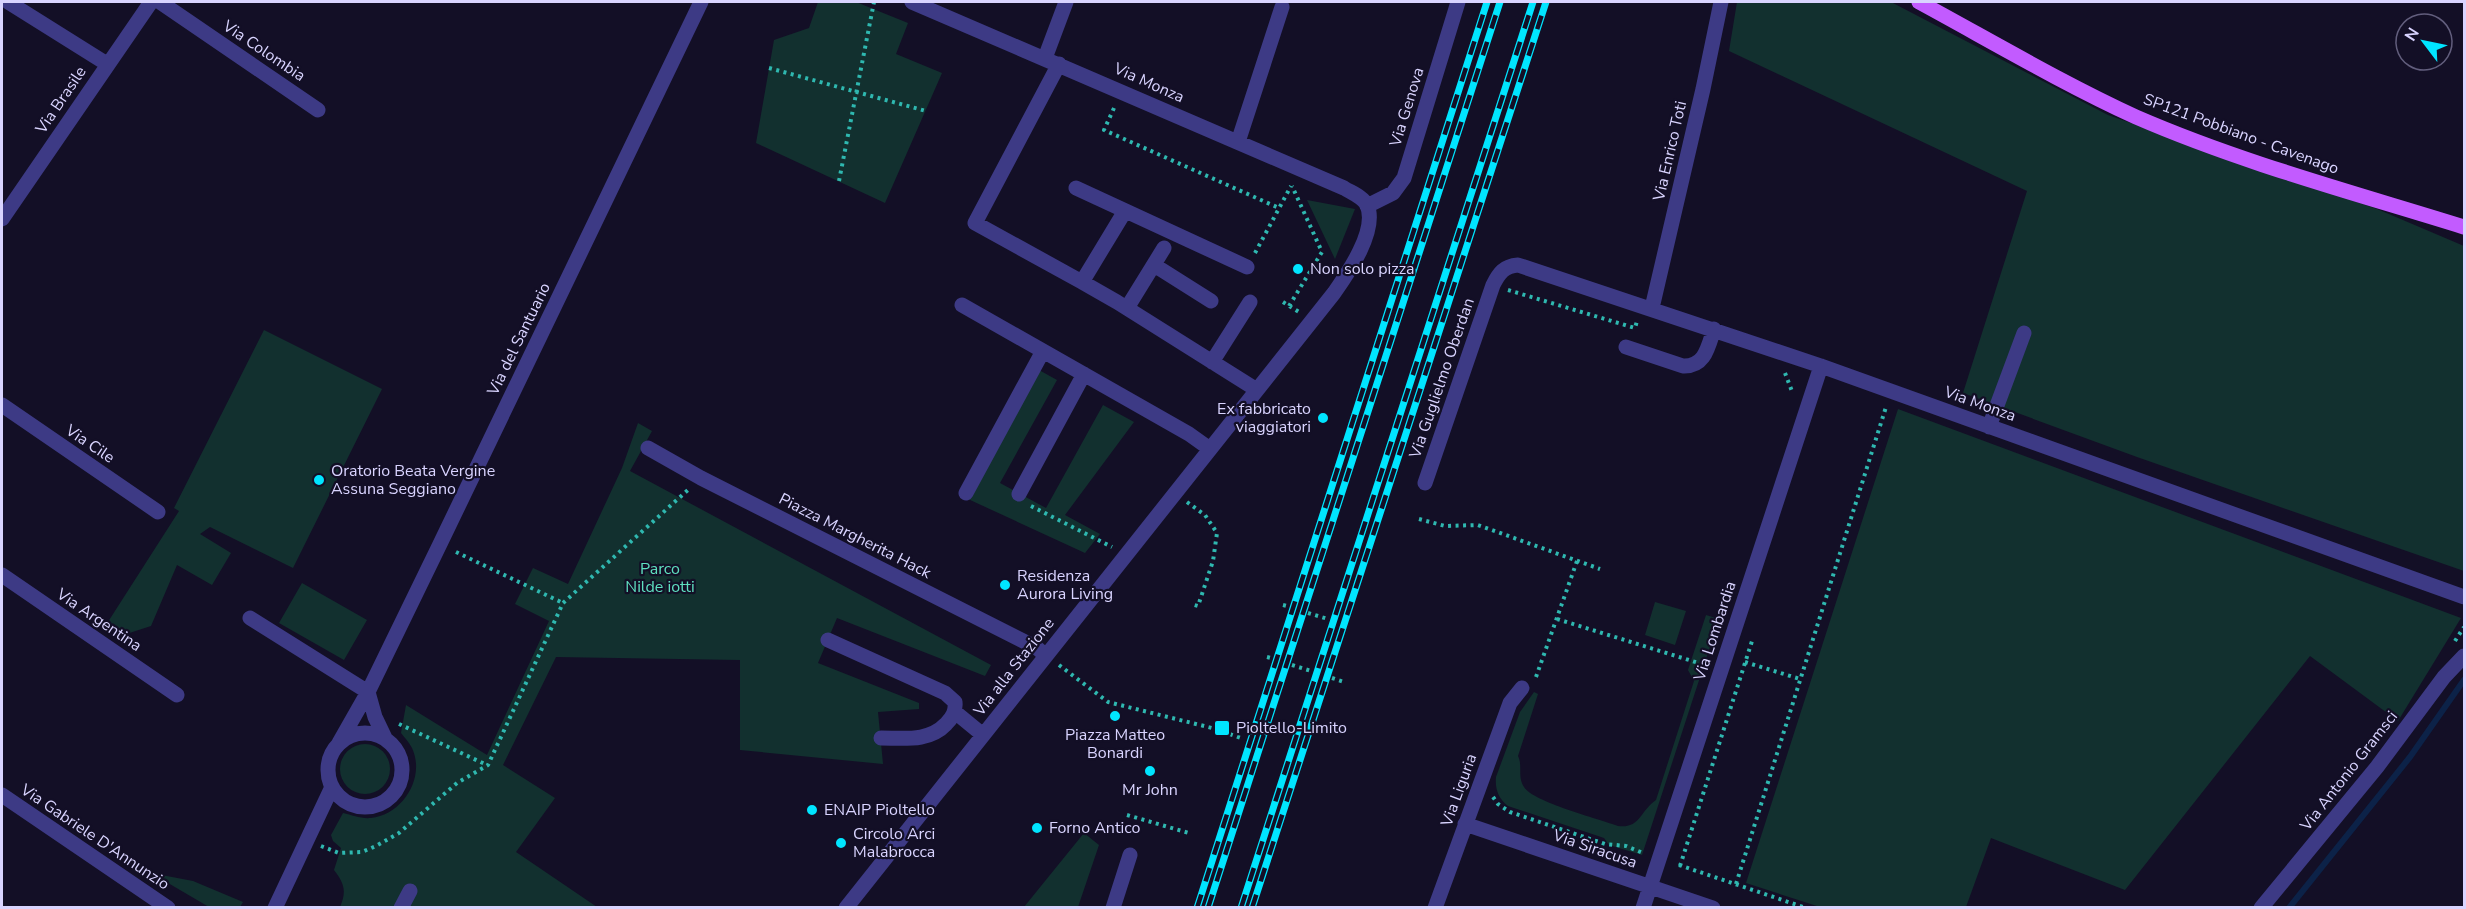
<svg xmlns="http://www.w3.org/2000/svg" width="2466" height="909" font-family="'Nunito Sans',sans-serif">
	<rect width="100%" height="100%" fill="#130f26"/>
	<path fill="#12302f" d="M818 2H856L908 23 896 54 942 73 885 203 756 143 774 40 809 28Z
		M1737 2H1891L2108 115 2377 209 2464 246V571L2137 457 1963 393 2027 191 1729 51Z
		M1307 200 1355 209 1335 259Z
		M264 330 382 389 293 568 210 527 200 534 231 553 212 585 177 565 151 626 120 636 106 625 179 511 174 508Z
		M1039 370 1057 380 1000 483 1046 508 1103 405 1134 422 1065 515 1100 534 1085 553 968 499Z
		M1898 409 2461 618 2398 721 2310 656 2125 890 1991 838 1966 907H1820L1746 883Z
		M638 423 652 431 630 471 991 665 985 676 837 618 818 663 919 703V709L878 712 883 764 740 750V660L556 657 503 765 555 798 516 852 597 907H340C347 891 344 883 334 870L341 848 333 841 331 835 343 813C352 815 361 819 371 818 402 815 426 778 412 748 409 742 404 737 401 733L406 705 487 755 549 621 515 604 533 568 568 584 622 468Z
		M302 583 367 620 344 660 279 623Z
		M1655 602 1686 611 1675 645 1645 635Z
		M1706 615 1719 619 1642 855 1609 845 1604 838 1508 806C1498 798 1495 789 1496 777L1520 712 1534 692 1538 694 1518 756C1523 766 1517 776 1524 787 1533 802 1599 819 1618 826 1640 829 1640 811 1656 800L1694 681 1688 670Z
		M340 769a25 25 0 1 1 50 0a25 25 0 1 1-50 0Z
		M1084 833 1099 845 1078 907H1024Z
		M151 873 193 881 243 902 240 907H209Z"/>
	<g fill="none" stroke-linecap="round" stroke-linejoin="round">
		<path stroke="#0c2248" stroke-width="6" d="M2289 908 2410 757 2464 680"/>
		<path stroke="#2fb8b0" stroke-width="4" stroke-dasharray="3 4.5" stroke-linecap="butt" d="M769 68 926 111
			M1114 108 1104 130 1279 208
			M839 181 874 2
			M1255 253 1291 186
			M1508 290 1635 328 1637 321
			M1283 302 1299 312
			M1289 306 1322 252 1292 186
			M1785 373 1793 394
			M1187 502 1205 515 1217 533 1213 561 1198 606 1191 604
			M1031 506 1112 547
			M1419 519 1445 526 1478 525 1600 569
			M456 552 563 603
			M1283 605 1287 606
			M1308 613 1328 619
			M1557 619 1705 665
			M2455 641 2464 627
			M1267 657 1271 658
			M1745 662 1800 679
			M1059 665 1108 702 1212 728 1244 739
			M1292 665 1311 671
			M1536 677 1577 561
			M1332 678 1344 682
			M399 724 487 765
			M1493 797 1498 804 1510 812 1605 844 1626 846 1643 853
			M1127 815 1189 833
			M321 846 339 853 362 852 376 846 399 833 457 783 488 765 563 603 689 489
			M1679 865 1806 908
			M1680 866 1753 638
			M1736 884 1886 407"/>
		<path stroke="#3d3a85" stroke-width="15" d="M8 2 107 64
			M160 2 318 110
			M1045 58 1066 2
			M1059 64 975 223 1082 282 1125 211
			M1238 142 1282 7
			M1076 188 1247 267
			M1367 206 1393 193 1404 178 1458 2
			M2 219 151 2
			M1154 265 1211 301
			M1082 282 1117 302 1257 390
			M962 305 1189 434 1210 449
			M1127 308 1164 248
			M1652 308 1703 89 1721 2
			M1626 347 1683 366C1705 367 1708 347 1714 329
			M1212 362 1250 302
			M2 405 158 512
			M1989 427 2024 333
			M648 448 701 478 1037 648 1046 656
			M1425 483 1493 285C1499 273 1504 266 1518 265L1821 366 2464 597
			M966 493 1043 351
			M1019 494 1084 374
			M2 575 177 695
			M250 618 368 692
			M828 640 945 693 955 702C956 711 953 717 946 724 929 742 904 738 881 738
			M368 692 375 717 385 738
			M955 712 983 735
			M328 770a37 37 0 1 1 74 0a37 37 0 1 1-74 0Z
			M339 743 368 692 440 544 701 2
			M2 795 168 908
			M1465 824 1713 908
			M275 908 332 787
			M401 908 410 891
			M846 908 1334 293C1348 273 1378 230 1367 205 1363 197 1352 193 1344 188L912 2
			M1113 908 1130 855
			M1435 908 1510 703 1522 688
			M1643 908 1821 366
			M2261 908 2377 767 2444 677 2464 656"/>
		<path stroke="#c25bff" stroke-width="15" d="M1919 2C1991 41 2062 83 2136 117 2242 163 2355 193 2464 227"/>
		<g stroke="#00e5ff" stroke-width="7">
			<path id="rail" d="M1197 908 1487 2
				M1208 908 1500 2
				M1241 908 1533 2
				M1252 908 1546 2"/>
		</g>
		<use href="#rail" stroke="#130f26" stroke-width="4.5" stroke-dasharray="14" stroke-linecap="butt"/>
	</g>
	<g fill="#00e5ff" stroke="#130f26" stroke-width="2">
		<circle cx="1298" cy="269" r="6"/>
		<circle cx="1323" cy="418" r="6"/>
		<circle cx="319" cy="480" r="6"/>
		<circle cx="1005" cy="585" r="6"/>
		<circle cx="1115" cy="716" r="6"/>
		<rect x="1214" y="720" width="16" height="16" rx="3"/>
		<circle cx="1150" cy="771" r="6"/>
		<circle cx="812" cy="810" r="6"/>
		<circle cx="1037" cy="828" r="6"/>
		<circle cx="841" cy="843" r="6"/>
	</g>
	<g text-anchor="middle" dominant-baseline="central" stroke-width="4.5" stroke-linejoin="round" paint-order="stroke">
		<g font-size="16" fill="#d9d4ff" stroke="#130f26">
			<text transform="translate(264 51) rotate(34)">Via Colombia</text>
			<text transform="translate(1149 83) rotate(24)">Via Monza</text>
			<text transform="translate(61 100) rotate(-56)">Via Brasile</text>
			<text transform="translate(1407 107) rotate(-73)">Via Genova</text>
			<text transform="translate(2241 134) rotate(20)">SP121 Pobbiano - Cavenago</text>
			<text transform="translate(1670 151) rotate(-77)">Via Enrico Toti</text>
			<text transform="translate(519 339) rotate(-64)">Via del Santuario</text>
			<text transform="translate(1442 378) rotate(-71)">Via Guglielmo Oberdan</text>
			<text transform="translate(1980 404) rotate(20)">Via Monza</text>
			<text transform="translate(90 444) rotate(34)">Via Cile</text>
			<text transform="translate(855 536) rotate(27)">Piazza Margherita Hack</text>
			<text transform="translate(99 620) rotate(34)">Via Argentina</text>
			<text transform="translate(1715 631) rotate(-72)">Via Lombardia</text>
			<text transform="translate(1014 667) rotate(-52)">Via alla Stazione</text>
			<text transform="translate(2349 771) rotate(-52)">Via Antonio Gramsci</text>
			<text transform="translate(1459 790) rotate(-70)">Via Liguria</text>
			<text transform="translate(95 837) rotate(34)">Via Gabriele D'Annunzio</text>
			<text transform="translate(1595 849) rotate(19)">Via Siracusa</text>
		</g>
		<g font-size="16" fill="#d9d4ff" stroke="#130f26" text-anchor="start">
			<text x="1310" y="269">Non solo pizza</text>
			<text x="1311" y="409" text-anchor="end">Ex fabbricato<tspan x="1311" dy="18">viaggiatori</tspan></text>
			<text x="331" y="471">Oratorio Beata Vergine<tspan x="331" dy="18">Assuna Seggiano</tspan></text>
			<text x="1017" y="576">Residenza<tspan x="1017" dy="18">Aurora Living</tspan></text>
			<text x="1236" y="728">Pioltello-Limito</text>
			<text x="1115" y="735" text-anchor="middle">Piazza Matteo<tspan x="1115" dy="18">Bonardi</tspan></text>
			<text x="1150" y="790" text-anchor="middle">Mr John</text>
			<text x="824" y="810">ENAIP Pioltello</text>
			<text x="1049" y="828">Forno Antico</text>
			<text x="853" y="834">Circolo Arci<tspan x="853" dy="18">Malabrocca</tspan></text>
		</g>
		<g font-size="16" fill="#5fe0c0" stroke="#130f26">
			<text x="660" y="569">Parco<tspan x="660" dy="18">Nilde iotti</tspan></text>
		</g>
	</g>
	<rect width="2466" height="909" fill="none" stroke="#d9d4ff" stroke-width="6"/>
	<g transform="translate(2424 42) rotate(302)"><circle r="28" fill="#130f26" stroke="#625e7d" stroke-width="1.5"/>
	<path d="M0-4.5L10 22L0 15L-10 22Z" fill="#00e5ff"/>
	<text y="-9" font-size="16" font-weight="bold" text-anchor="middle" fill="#d9d4ff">N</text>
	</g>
</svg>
